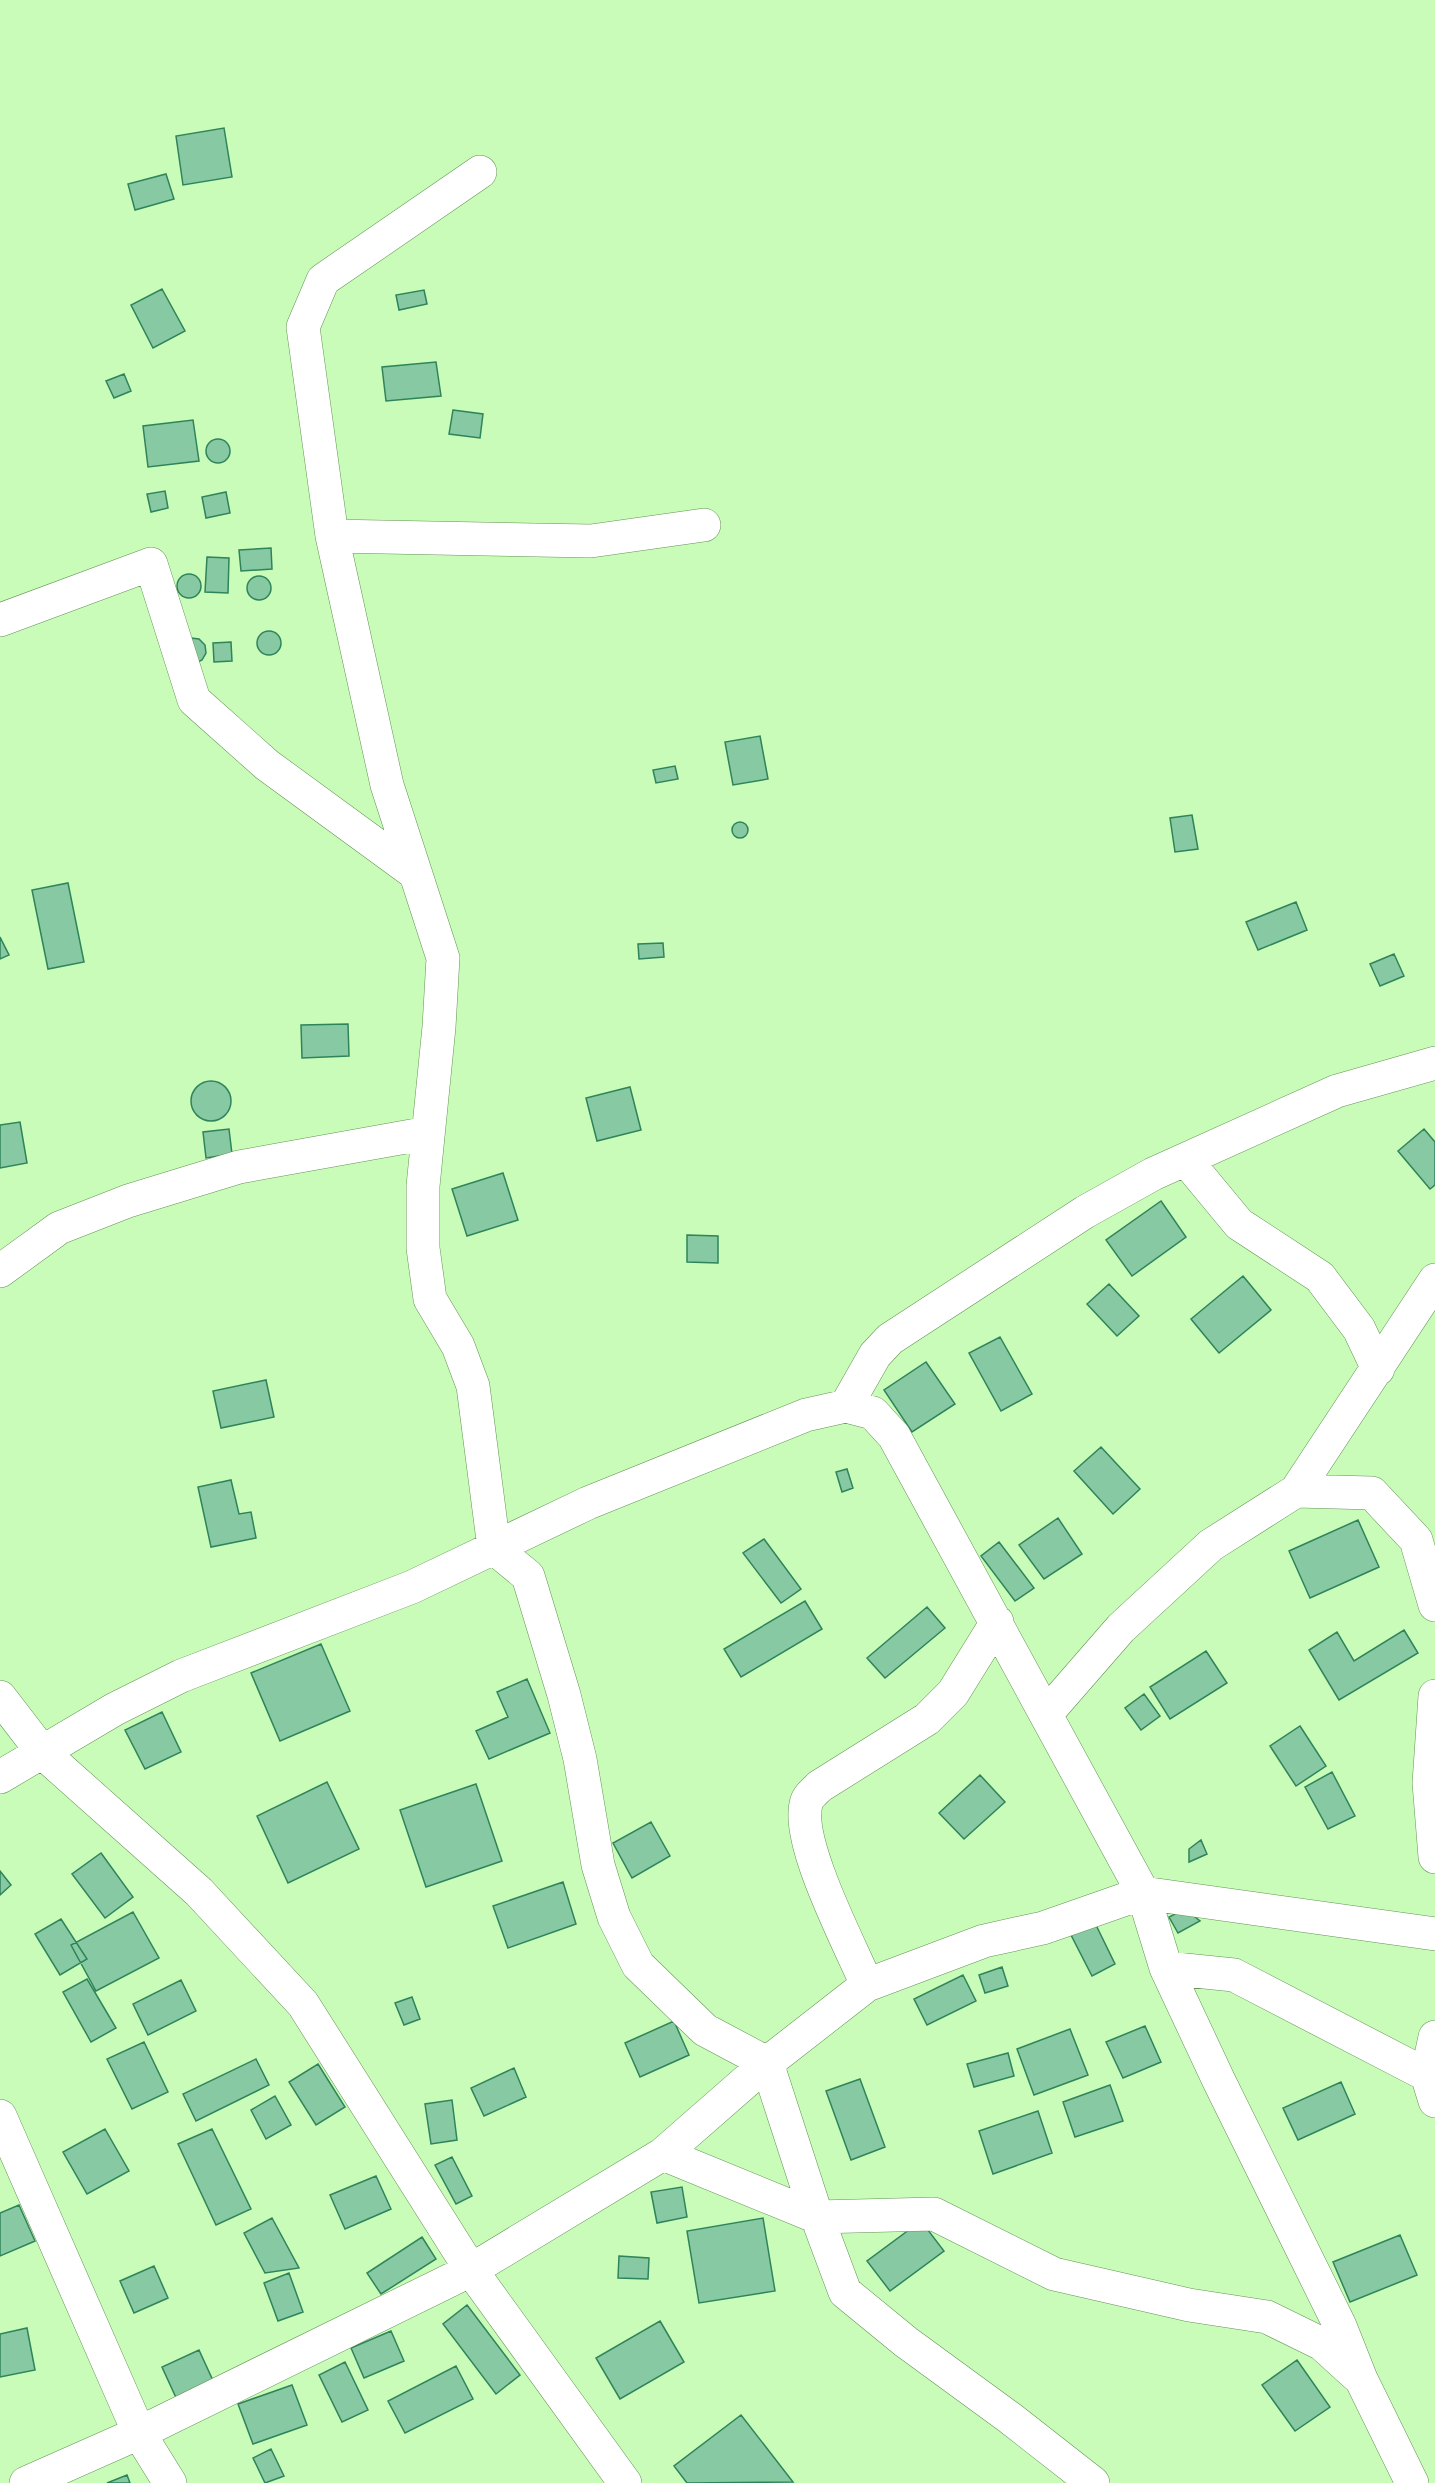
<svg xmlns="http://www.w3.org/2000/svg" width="1435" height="2483" font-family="'Titillium Web',sans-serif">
	<rect width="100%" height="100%" fill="#c8fcb8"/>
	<path fill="#87c9a3" stroke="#2f845a" stroke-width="1.5" d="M224 128 232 177 183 185 176 136Z
		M166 174 174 199 135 210 128 184Z
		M162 289 185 331 153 348 131 305Z
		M424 290 427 304 399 310 396 295Z
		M436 362 441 396 386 401 382 367Z
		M124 374 131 391 114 398 106 381Z
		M453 410 483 414 480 438 449 434Z
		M193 420 199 461 148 467 143 426Z
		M206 451a12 12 0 1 1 24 0a12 12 0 1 1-24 0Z
		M165 491 168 508 151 512 147 494Z
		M226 492 230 513 206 518 202 497Z
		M271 548 272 569 241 571 239 550Z
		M207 557 229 558 228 593 205 592Z
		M177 586a12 12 0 1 1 24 0a12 12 0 1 1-24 0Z
		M247 588a12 12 0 1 1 24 0a12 12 0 1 1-24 0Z
		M257 643a12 12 0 1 1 24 0a12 12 0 1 1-24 0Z
		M191 638 199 639 205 645 206 653 202 660 198 662Z
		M231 642 232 661 214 662 213 643Z
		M760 736 768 779 733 785 725 742Z
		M675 766 678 779 656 783 653 770Z
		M1192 815 1198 849 1175 852 1170 818Z
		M732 830a8 8 0 1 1 16 0a8 8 0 1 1-16 0Z
		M68 883 84 962 48 969 32 890Z
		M1296 902 1307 930 1258 950 1246 922Z
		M0 937 9 955 0 959Z
		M663 943 664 957 639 959 638 944Z
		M1394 954 1404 976 1380 986 1370 964Z
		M348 1024 349 1056 302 1058 301 1025Z
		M191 1101a20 20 0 1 1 40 0a20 20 0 1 1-40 0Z
		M630 1087 641 1130 597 1141 586 1098Z
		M20 1122 27 1163 0 1168V1125Z
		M229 1129 232 1154 206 1158 203 1132Z
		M1424 1129 1435 1142V1185L1430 1189 1398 1151Z
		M503 1173 518 1220 467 1236 452 1189Z
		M1161 1201 1186 1237 1132 1276 1106 1240Z
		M687 1235 718 1236V1263L687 1262Z
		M1243 1276 1271 1310 1219 1353 1191 1319Z
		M1109 1284 1139 1316 1117 1336 1087 1304Z
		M1000 1337 1032 1394 1001 1411 969 1353Z
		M926 1362 955 1404 912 1432 884 1390Z
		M266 1380 274 1417 221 1428 213 1391Z
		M1101 1447 1140 1489 1113 1514 1074 1471Z
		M847 1469 853 1488 842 1492 836 1472Z
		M231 1480 239 1514 251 1512 256 1538 211 1547 198 1487Z
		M1058 1518 1082 1554 1044 1579 1019 1545Z
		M1358 1520 1379 1567 1310 1598 1289 1551Z
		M764 1539 801 1589 781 1603 743 1553Z
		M999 1542 1034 1588 1015 1601 981 1556Z
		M805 1601 822 1629 741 1677 724 1649Z
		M927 1607 945 1628 885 1678 867 1658Z
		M1404 1630 1418 1653 1339 1700 1309 1650 1337 1632 1354 1661Z
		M321 1644 350 1711 280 1741 251 1673Z
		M1206 1651 1227 1683 1170 1719 1150 1687Z
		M527 1679 550 1733 489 1759 476 1731 508 1717 497 1692Z
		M1144 1694 1160 1716 1141 1730 1125 1708Z
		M162 1712 181 1752 145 1769 125 1730Z
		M1300 1726 1326 1766 1296 1786 1270 1746Z
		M1332 1772 1355 1816 1328 1829 1305 1787Z
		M980 1775 1005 1802 964 1839 939 1813Z
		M327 1782 359 1849 288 1883 257 1816Z
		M476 1784 502 1861 426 1887 400 1810Z
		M651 1822 670 1856 632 1878 613 1843Z
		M1201 1840 1207 1854 1189 1862V1849Z
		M101 1853 133 1897 105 1918 72 1874Z
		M0 1871 11 1885 0 1895Z
		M563 1882 576 1924 508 1948 493 1906Z
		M1185 1909 1200 1921 1178 1933 1169 1917Z
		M133 1912 159 1958 96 1991 71 1945Z
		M61 1919 87 1959 60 1975 35 1934Z
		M1095 1923 1115 1964 1092 1976 1071 1935Z
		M1002 1967 1008 1986 985 1993 979 1975Z
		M963 1975 976 2001 927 2025 914 1999Z
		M87 1979 116 2028 91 2042 63 1992Z
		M181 1980 196 2011 148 2035 133 2004Z
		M412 1997 420 2019 404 2025 395 2003Z
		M674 2021 689 2055 640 2077 625 2043Z
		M1145 2026 1161 2062 1123 2078 1106 2042Z
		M1070 2029 1088 2075 1034 2095 1017 2049Z
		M144 2042 168 2092 132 2109 107 2059Z
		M1008 2053 1014 2076 974 2087 967 2064Z
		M256 2059 269 2085 196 2121 183 2094Z
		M318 2064 345 2107 316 2125 289 2082Z
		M514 2068 526 2097 484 2116 471 2088Z
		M860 2079 885 2147 851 2160 826 2091Z
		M1341 2082 1355 2114 1298 2140 1283 2108Z
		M1110 2085 1123 2121 1075 2137 1063 2102Z
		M275 2096 291 2125 266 2139 251 2110Z
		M452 2100 457 2140 431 2144 425 2104Z
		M1038 2111 1052 2153 993 2174 979 2131Z
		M105 2129 129 2171 87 2194 63 2152Z
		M212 2129 251 2209 216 2225 178 2144Z
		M452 2157 472 2196 456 2204 435 2165Z
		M376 2176 391 2209 345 2229 330 2195Z
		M682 2187 687 2217 657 2223 651 2192Z
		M19 2205 35 2241 0 2256V2213Z
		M272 2218 299 2268 265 2273 244 2233Z
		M763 2218 775 2291 699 2303 687 2231Z
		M921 2221 944 2251 890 2291 867 2261Z
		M1400 2235 1417 2275 1350 2302 1333 2262Z
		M422 2237 436 2259 381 2294 367 2273Z
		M619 2256 649 2258 648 2279 618 2278Z
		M154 2266 168 2298 134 2313 120 2281Z
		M289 2273 303 2312 278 2321 264 2283Z
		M467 2305 520 2375 496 2394 443 2324Z
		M660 2321 684 2362 620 2399 596 2358Z
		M27 2328 35 2370 0 2377V2334Z
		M391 2331 404 2361 364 2378 351 2348Z
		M199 2350 215 2385 178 2402 162 2367Z
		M1297 2360 1330 2407 1295 2431 1262 2385Z
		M345 2362 368 2410 342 2422 319 2375Z
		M456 2366 473 2399 405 2433 388 2401Z
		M292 2385 307 2425 253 2444 238 2404Z
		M741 2415 793 2482 687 2483 674 2466Z
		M271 2449 284 2476 265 2483 253 2458Z
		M127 2475 130 2483H107Z"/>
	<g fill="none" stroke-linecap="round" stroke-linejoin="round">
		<g stroke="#649454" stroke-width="34">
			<path id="minor" d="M480 172 323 280 303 327 332 536 387 785 443 958 439 1027 423 1186V1248L430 1299 458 1346 473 1386 494 1548 528 1576 564 1695 580 1759 598 1865 614 1917 638 1965 705 2030 767 2063 663 2154
				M332 536 591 541 704 525
				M0 620 151 564 194 700 267 765 416 874
				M1186 1160 1239 1224 1320 1277 1359 1329 1378 1369
				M0 1271 59 1228 128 1201 239 1167 428 1133
				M846 1406 875 1355 890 1339 1085 1212 1153 1174 1337 1091 1435 1063
				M1296 1491 1435 1280
				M1435 1696 1429 1783 1435 1857
				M0 1697 43 1753 199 1892 303 2004 471 2270 625 2483
				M1047 1713 1121 1628 1211 1545 1296 1491 1372 1493 1416 1540 1435 1605
				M0 1777 115 1709 181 1676 412 1587 588 1503 806 1415 846 1406 873 1413 894 1436 1143 1893 1166 1968 1219 2081 1340 2326 1361 2379 1412 2483
				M1166 1968 1234 1975 1427 2075
				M867 1985C850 1945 796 1843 806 1804 807 1797 815 1791 820 1786L927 1719 953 1693 997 1622
				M1435 2037 1427 2075 1435 2101
				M0 2116 139 2433 170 2483
				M26 2483 139 2433 471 2270 663 2154 817 2217 934 2214 1054 2274 1189 2305 1267 2317 1322 2344 1356 2375
				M1093 2483 1010 2418 906 2342 845 2292 817 2217 767 2063 867 1985 984 1941 1043 1928 1143 1893 1435 1934"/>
		</g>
		<use href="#minor" stroke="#fff" stroke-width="33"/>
	</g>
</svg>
